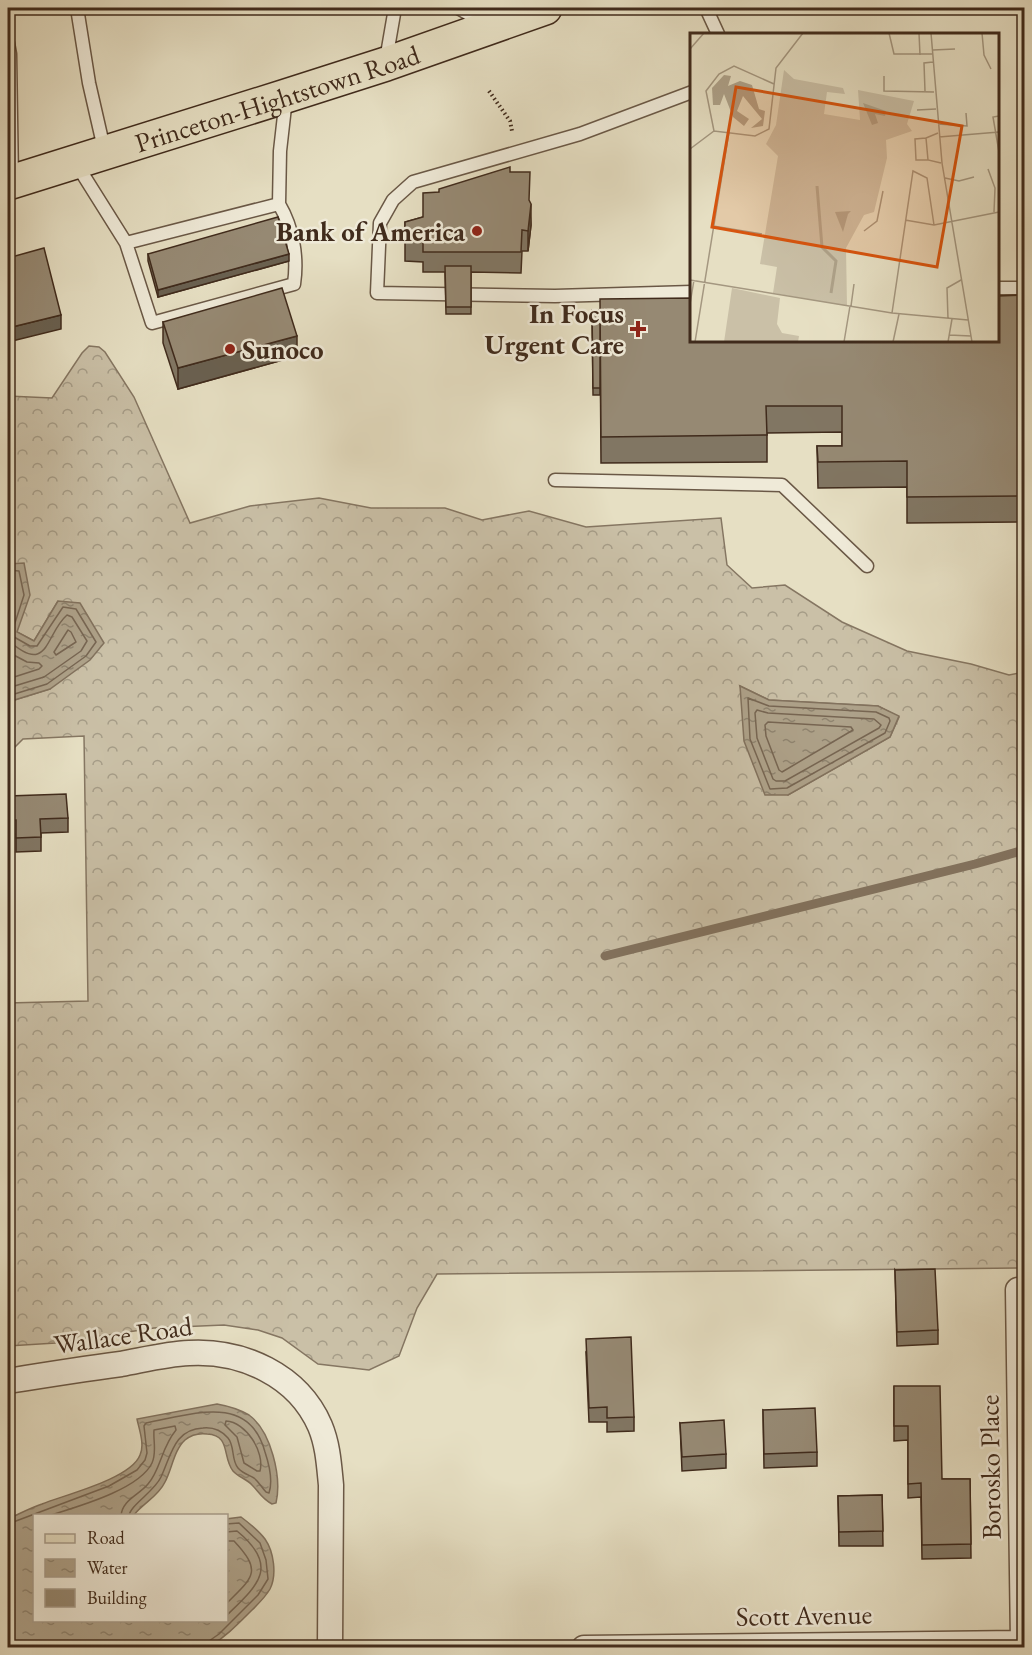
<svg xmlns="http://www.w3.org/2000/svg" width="1032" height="1655" font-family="'EB Garamond',serif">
	<defs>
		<pattern id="forest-crowns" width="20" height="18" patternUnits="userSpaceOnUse" patternTransform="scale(1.5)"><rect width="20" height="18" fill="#cac0a7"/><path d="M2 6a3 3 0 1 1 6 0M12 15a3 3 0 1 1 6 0" fill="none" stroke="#a59c87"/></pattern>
		<pattern id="water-ripples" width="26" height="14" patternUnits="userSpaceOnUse" patternTransform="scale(1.5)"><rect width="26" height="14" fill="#aea28a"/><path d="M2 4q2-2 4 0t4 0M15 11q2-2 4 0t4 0" fill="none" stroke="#8f8470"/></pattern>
	</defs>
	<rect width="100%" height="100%" fill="#e6dfc3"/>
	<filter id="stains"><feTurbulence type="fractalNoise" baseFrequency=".00333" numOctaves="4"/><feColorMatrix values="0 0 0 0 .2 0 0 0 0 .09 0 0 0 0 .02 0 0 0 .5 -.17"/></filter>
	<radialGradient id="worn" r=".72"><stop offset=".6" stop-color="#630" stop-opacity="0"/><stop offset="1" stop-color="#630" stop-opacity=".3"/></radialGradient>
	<path fill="url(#forest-crowns)" stroke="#857662" stroke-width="1.5" fill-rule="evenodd" d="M89 346 99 347 105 352 134 397 190 523 250 506 319 498 371 508H445L482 520 529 511 586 527 721 518 727 565 752 588 785 585 842 622 907 651 971 664 1009 675 1024 672V1268L437 1274 417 1308 399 1356 369 1370 318 1364 282 1338 258 1330 224 1325 154 1328 56 1343 8 1346V1003L88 1001 84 736 23 739 8 754V702L50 689 58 601 34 641 17 632 24 564H8V396L52 398 82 353ZM740 686 769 700 878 706 899 717 890 737 788 795Z"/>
	<path fill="url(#water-ripples)" stroke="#82725e" stroke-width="1.5" d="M24 563 30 595 17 632 34 641 58 601 80 603 104 643 90 660 50 689 8 702V564Z
		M740 686 769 700 878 706 899 716 890 737 788 795H765L744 741Z
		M217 1404C228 1406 239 1409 249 1415 271 1431 282 1477 276 1503L272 1504C262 1499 259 1492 252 1485 247 1479 238 1477 233 1471 222 1457 231 1435 207 1434 199 1433 191 1435 185 1440 174 1450 172 1469 165 1482 158 1497 143 1503 134 1515L34 1516V1620H226V1519L241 1517C249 1523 259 1531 265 1539 274 1552 277 1575 270 1589 265 1598 256 1606 248 1614 236 1626 224 1638 209 1647H8V1519C19 1514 30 1508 42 1504 64 1495 131 1479 140 1455 145 1445 139 1429 137 1419Z"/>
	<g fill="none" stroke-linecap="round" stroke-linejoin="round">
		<path stroke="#776653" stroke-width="1.5" d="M8 570 19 571 24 595 12 632 14 637 30 646H37L63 607 76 609 96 642 86 656 47 684 8 696
			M68 630 71 632 76 642 56 655 54 652Z
			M8 640C49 677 45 634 67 615L72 617 87 641 81 651 44 677 8 688
			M8 652 27 662 39 663 42 666 39 669 8 679
			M748 698 769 706 876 712 889 718 890 721 885 733 787 788 770 789 750 739Z
			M757 710 768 713 874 719 881 725 879 728 785 781H776L773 779 757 738 755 713Z
			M768 722 851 727 853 730 782 772 779 770 766 736 765 725Z
			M226 1421C246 1422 265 1452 260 1471H257L244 1463 237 1437 225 1425Z
			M48 1516C76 1507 139 1490 152 1463 157 1452 153 1441 154 1430L175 1426 176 1430C161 1448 161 1469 148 1484 139 1495 122 1500 121 1516
			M8 1524 109 1486 137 1470 145 1460 147 1453 144 1426 146 1423C190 1415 249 1392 265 1452 269 1464 273 1481 269 1493L266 1492C262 1488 259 1482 254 1478 249 1475 242 1473 238 1468 231 1460 235 1446 228 1438 221 1430 213 1427 203 1428 174 1429 171 1456 161 1477 154 1492 130 1505 129 1516
			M226 1532 237 1531C281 1567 257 1586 226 1616
			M226 1541H234C263 1572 253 1577 226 1604
			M207 1648 209 1641 219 1634 258 1595 268 1579 266 1560 260 1543 239 1523 226 1524"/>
		<path stroke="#82725e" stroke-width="9" d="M605 956 975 864 1024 850"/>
		<g stroke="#6a5846" stroke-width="15">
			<path id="lane" d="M77 8 89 83 105 153
				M458 8 487 24
				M706 8 718 34
				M8 43 10 54 12 180
				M386 60 395 8
				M692 92 580 134 413 182 393 200 380 223 377 293 555 296 692 292
				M77 165 126 243 279 204 280 151 286 98
				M126 243 152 323 294 284C298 257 293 228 279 204
				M998 288H1024
				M555 480 782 485 867 566"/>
		</g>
		<g stroke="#6a5846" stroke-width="27">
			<path id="street" d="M1018 1290 1023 1643
				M8 1381C45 1375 83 1369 121 1364 143 1360 166 1354 189 1353 242 1350 298 1375 320 1426 328 1445 329 1465 331 1485L330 1648
				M584 1648 1024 1643"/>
		</g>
		<g stroke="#402b1c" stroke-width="36">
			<g id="primary">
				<path id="s1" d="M8 183 286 96 386 64 545 8"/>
			</g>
		</g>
		<path stroke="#402b1c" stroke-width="4" stroke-dasharray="1.5 3" stroke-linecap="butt" d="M489 91 510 121 512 131"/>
		<use href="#lane" stroke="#efead8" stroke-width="12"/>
		<use href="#street" stroke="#efead8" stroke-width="24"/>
		<use href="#primary" stroke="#e6dfc3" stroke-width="33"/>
	</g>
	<path fill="#817663" stroke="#402b1c" stroke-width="1.5" d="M510 172 529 201 531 225 528 251H522L521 273 471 272V314H446L445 272H423V262L405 261V222L423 217 439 192Z
		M148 254 289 261 158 297 148 261Z
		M1024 295V522L907 523V487L818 488 817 446H842V432L767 433V462L601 463 600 328V395H593L592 310Z
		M163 322 297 356 178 389 163 343Z
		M8 796 68 818V832L41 833V851L16 852V834L8 835Z
		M895 1270 938 1330V1344L897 1346Z
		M586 1353 634 1417V1431L607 1432V1422H589Z
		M894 1386 942 1479H970L971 1558 922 1559 921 1497 908 1498V1440L894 1441Z
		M763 1410 817 1452V1466L764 1468Z
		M680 1423 726 1454V1468L682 1471Z
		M882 1495 883 1546H839L838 1496Z"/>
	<path fill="#696050" stroke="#402b1c" stroke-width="1.5" d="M531 204V225L528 251V231Z
		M289 254V261L158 297V290Z
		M61 315V329L8 342V328Z
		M297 336V356L178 389V368Z"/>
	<path fill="#968973" stroke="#402b1c" stroke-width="1.5" d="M510 167V172H530L529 200 531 204 528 231 522 230 521 252H423V242L405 241V222L423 217V193L439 192V189Z
		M278 217 289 254 158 290 148 254Z
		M44 248 61 315 8 328V258Z
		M445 266H471V307H446Z
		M282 288 297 336 178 368 163 322Z
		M1024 295V496L907 497V461L818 462 817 446H842V406H766L767 435 601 437 600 299 692 298V340H998V296Z
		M592 310H600V388H593Z
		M66 794 68 818 40 819 41 837 16 838V820L8 821V796Z
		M935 1269 938 1330 897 1332 895 1270Z
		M631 1337 634 1417 607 1418V1407L589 1408 586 1339Z
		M894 1386H940L942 1479H970L971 1544 922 1545 921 1483 908 1484V1426H894Z
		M815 1408 817 1452 764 1454 763 1410Z
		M724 1420 726 1454 682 1457 680 1423Z
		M882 1495 883 1531 839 1532 838 1496Z"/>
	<g fill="#8f2418" stroke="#efead8" stroke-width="2">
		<circle cx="477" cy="231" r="6"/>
		<path d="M635 320h6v6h6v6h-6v6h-6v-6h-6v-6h6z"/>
		<circle cx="230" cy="349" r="6"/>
	</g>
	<g text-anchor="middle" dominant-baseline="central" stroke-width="5" stroke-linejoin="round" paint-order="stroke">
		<g font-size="27" fill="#402b1c" stroke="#efead8">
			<text stroke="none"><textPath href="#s1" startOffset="282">Princeton-Hightstown Road</textPath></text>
			<text transform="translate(123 1335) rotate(-8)">Wallace Road</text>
			<text transform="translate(990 1467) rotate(-91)">Borosko Place</text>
			<text transform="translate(804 1615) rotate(-1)">Scott Avenue</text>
		</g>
		<g font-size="27" font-weight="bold" fill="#402b1c" stroke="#efead8" text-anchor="end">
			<text x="465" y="231">Bank of America</text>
			<text x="624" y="313">In Focus<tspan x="624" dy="31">Urgent Care</tspan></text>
			<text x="242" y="349" text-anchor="start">Sunoco</text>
		</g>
	</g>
	<g transform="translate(690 33)">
		<rect width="309" height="309" fill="#e6dfc3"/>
		<path d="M94 37 104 46 153 55 155 61 137 59 134 81 170 87 168 57 224 68 217 91 222 98 196 107 197 125 184 179 174 182 156 215 157 273 83 260 87 234 70 231 88 123 76 111 86 92ZM42 255 90 265 87 291 92 300 109 303 108 309H34Z" fill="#cac0a7"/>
		<path d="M34 42 41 43 38 53 50 48 62 52 69 76 75 78 73 93 61 95 72 86 53 63 47 78 59 86 54 93 43 84 34 61 30 72H23L22 55ZM173 70 196 78 195 83 185 81 188 90 182 92ZM161 178 158 181 153 199 145 179Z" fill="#aea28a"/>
		<path fill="none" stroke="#aea28a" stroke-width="3" d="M127 153 132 214 146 228 141 260"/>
		<path fill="none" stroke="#a49780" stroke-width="1.5" d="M199 0 204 21H242M229 0 230 22M241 0 252 130 282 309M292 0 294 22 301 36M0 16 14 0M243 17 265 16M194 43V58L244 59M235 58 234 30 243 29M227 77 246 76M309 83 303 84 309 119M248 91 277 93 276 80M24 98 16 58 29 41 44 33 84 51M248 100 236 105 238 127 251 130M249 104 309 99M236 105 225 106 226 127H238M0 116 24 98 65 103 79 96 86 35 113 0M298 136 305 155 304 179M255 145 269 148 284 144M215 187 244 192 309 179M23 193 72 201M174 198 187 188 193 158M0 247 202 280 278 287M0 271 4 247M161 273 164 251M202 280 223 138 237 145 244 192M258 286 257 255 271 247M259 302 281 303M5 309 39 99M154 309 160 273M203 309 209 281M258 309 262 286"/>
		<path fill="#d7540e" fill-opacity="0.15" stroke="#d7540e" stroke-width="3" d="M46 54 272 93 247 234 22 194Z"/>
		<rect width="309" height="309" fill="none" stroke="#402b1c" stroke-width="3"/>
	</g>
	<rect width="1032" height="1655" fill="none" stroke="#e6dfc3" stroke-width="30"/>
	<rect x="9" y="9" width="1014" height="1637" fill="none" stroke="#402b1c" stroke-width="3"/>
	<rect x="15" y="15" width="1002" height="1625" fill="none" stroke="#402b1c" stroke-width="1.5"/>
	<rect x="33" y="1514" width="195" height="108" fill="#efead8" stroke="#a99e8d" stroke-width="1.5"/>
	<rect x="45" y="1534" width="30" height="9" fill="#e6dfc3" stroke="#a99e8d" stroke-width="1.5"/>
	<text x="87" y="1544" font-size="18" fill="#402b1c">Road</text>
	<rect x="45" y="1559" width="30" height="18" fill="url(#water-ripples)" stroke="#a99e8d" stroke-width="1.5"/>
	<text x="87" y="1574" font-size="18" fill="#402b1c">Water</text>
	<rect x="45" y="1589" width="30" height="18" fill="#968973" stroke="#a99e8d" stroke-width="1.5"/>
	<text x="87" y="1604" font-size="18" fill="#402b1c">Building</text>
	<rect width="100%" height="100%" filter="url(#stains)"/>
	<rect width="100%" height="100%" fill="url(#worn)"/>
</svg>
